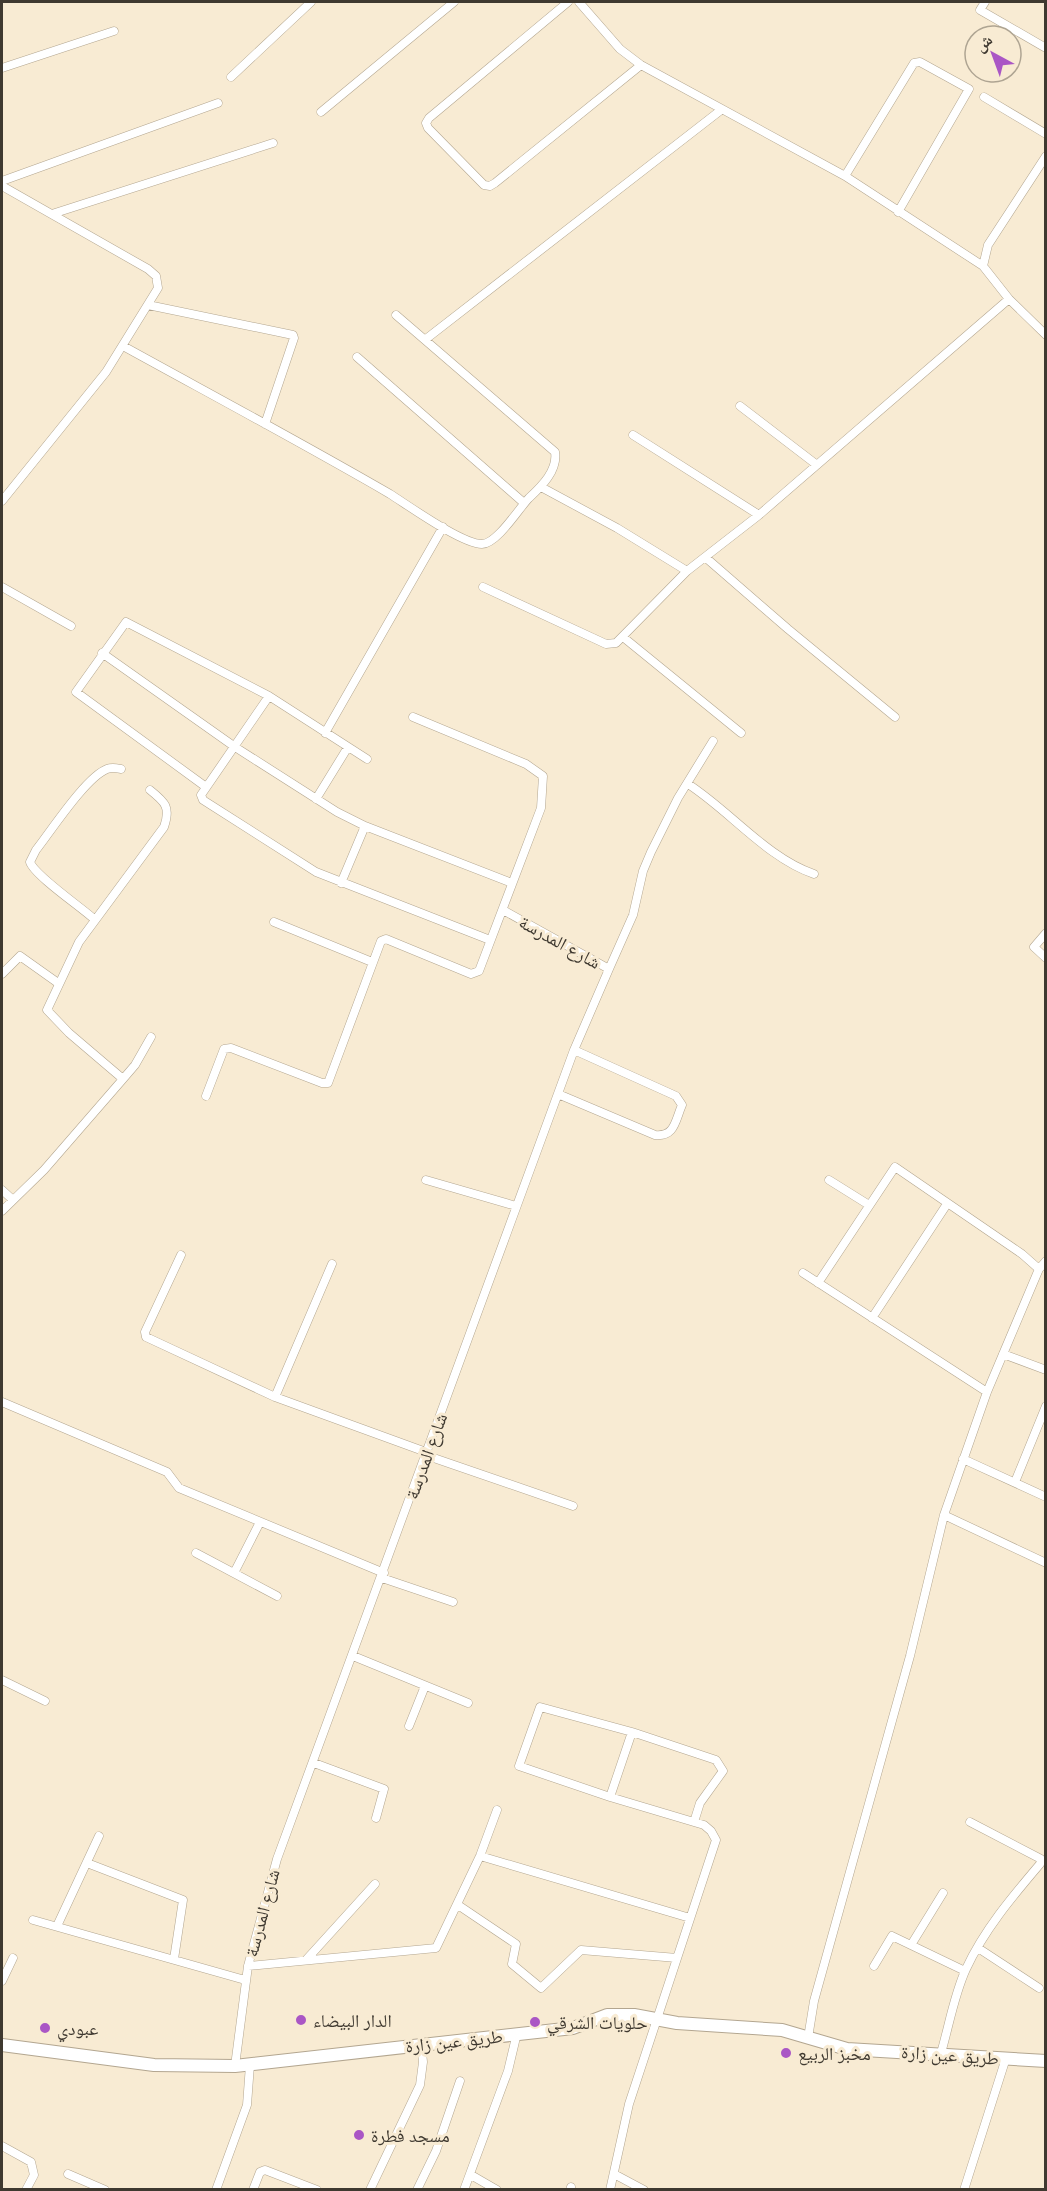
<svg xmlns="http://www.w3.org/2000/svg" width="1047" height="2191" font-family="Raleway,'Noto Naskh Arabic',sans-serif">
	<rect width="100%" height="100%" fill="#f8ebd3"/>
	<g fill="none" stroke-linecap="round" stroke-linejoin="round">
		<g stroke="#b3a690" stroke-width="9">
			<path id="minor" d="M568 2 429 118 426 123 428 128 484 185 490 186 495 183 641 65
				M579 2 620 49 641 65 845 176 983 266
				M985 2 980 10 1046 48
				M2 68 114 31
				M231 77 311 2
				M984 97 1046 134
				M321 112 454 2
				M1046 156 988 245 983 266 1009 299 1046 335
				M845 176 914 63 920 62 969 89 898 212
				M2 181 218 103
				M2 186 148 269 156 276 158 288 106 372 2 501
				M52 214 273 143
				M148 305 293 335 294 338 265 424
				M426 339 721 110
				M123 346C212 395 302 443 390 494 409 506 462 544 482 544 497 544 519 508 529 498 542 486 558 470 555 452L396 315
				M357 357 524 503
				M740 406 817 465
				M633 435 759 515
				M541 487 617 528 687 571
				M705 557 788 629 895 717
				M2 587 71 626
				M483 587 606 644 616 643 687 571 759 515 1009 299
				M623 637 741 733
				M102 653 235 747 337 812 365 826 512 883
				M269 696 201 795 203 800 316 872 490 940
				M325 733 443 527
				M688 784C730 811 767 858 814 874
				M206 787 76 692 126 622 269 696 367 759
				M316 799 348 747
				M341 883 365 826
				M94 919C81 907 34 875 30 862L36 850C51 831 86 777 107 769 112 767 116 768 121 769
				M274 922 372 962
				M1046 933 1034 947 1046 958
				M609 969 633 915 643 871 651 852 678 798 713 741
				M2 974 20 956 58 983
				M123 1079 69 1033 47 1010 79 942 164 827C171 807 165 802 150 790
				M558 1094 655 1135C675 1137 675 1121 682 1105L676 1096 574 1050
				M206 1096 224 1049 231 1048 322 1083H328L381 941 386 939 471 974 479 971 541 808 543 776 526 764 413 717
				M426 1180 516 1206
				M829 1180 869 1205
				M2 1190 13 1200
				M2 1211 44 1170 123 1079 135 1065 151 1037
				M181 1255 145 1332 146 1337 275 1397 426 1452
				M803 1273 987 1392
				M818 1283 895 1167 1022 1254 1039 1269
				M872 1318 947 1204
				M1003 1354 1046 1370
				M275 1397 332 1264
				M2 1402 167 1472 179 1488 384 1573
				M425 1455 573 1506
				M963 1459 1046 1497
				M1015 1482 1046 1406
				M944 1515 1046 1563
				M196 1553 277 1596
				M234 1573 260 1522
				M382 1578 453 1602
				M353 1656 468 1703
				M2 1680 45 1701
				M409 1726 425 1686
				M632 1732 610 1797 519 1766 540 1707 632 1732 716 1760 723 1771 700 1803 694 1822
				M314 1763 384 1789 376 1818
				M480 1856 690 1918
				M87 1863 183 1900 174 1959
				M458 1905 516 1944 512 1964 541 1988 581 1950 677 1958
				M33 1920 245 1980
				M57 1926 99 1836
				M911 1945 943 1893
				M978 1948 1039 1988
				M306 1960 375 1884
				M248 1966 436 1948 480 1856 497 1810
				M874 1966 892 1936 965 1971
				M2 1981 13 1958
				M808 2038 814 2001 910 1656 944 1515 987 1392 1039 1269 1046 1261
				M941 2053C949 2026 954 1995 966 1969 984 1930 1012 1897 1040 1864L1041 1859 970 1822
				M235 2066 248 1966 277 1859 574 1050 609 969 503 910
				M2 2146 31 2162 34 2175 26 2190
				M68 2174 105 2190
				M614 2174 644 2190
				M471 2175 497 2190
				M216 2190 247 2105 250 2065
				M253 2190 260 2172 265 2170 317 2190
				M370 2190 420 2085 423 2062 421 2043
				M417 2190 436 2151 460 2081
				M464 2190 508 2071 517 2033
				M570 2190 571 2187
				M610 2190 629 2104 716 1840 711 1831 704 1825 610 1797
				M964 2190 1006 2058"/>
		</g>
		<g stroke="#b3a690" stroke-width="14">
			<path id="primary" d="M2 2045 154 2065 235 2066 573 2028 607 2015H634L677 2023 782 2030 847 2049 1046 2061"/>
		</g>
		<use href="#minor" stroke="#fff" stroke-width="8"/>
		<use href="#primary" stroke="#fff" stroke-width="12"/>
	</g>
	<g fill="#aa56c5" stroke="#f8ebd3" stroke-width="2">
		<circle cx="301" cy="2020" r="6"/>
		<circle cx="535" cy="2022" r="6"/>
		<circle cx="45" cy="2028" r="6"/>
		<circle cx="786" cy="2053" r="6"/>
		<circle cx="359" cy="2135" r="6"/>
	</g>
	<g text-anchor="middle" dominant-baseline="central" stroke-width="6" stroke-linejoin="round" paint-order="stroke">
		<g font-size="18" fill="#3f3930" stroke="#f8ebd3">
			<text transform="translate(560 942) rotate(29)">شارع المدرسة</text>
			<text transform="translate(426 1456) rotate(-70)">شارع المدرسة</text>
			<text transform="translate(262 1913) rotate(-75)">شارع المدرسة</text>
			<text transform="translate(454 2041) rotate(-6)">طريق عين زارة</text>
			<text transform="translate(950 2055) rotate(4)">طريق عين زارة</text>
		</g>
		<g font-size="18" fill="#3f3930" stroke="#f8ebd3" text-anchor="start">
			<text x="313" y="2020">الدار البيضاء</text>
			<text x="547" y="2022">حلويات الشرقي</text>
			<text x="57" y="2028">عبودي</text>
			<text x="798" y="2053">مخبز الربيع</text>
			<text x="371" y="2135">مسجد فطرة</text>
		</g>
	</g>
	<rect width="1047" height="2191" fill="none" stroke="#3f3930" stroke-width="6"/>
	<g transform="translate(993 54) rotate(319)"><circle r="28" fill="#f8ebd3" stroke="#aea492" stroke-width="1.5"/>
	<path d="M0-4.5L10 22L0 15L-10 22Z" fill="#aa56c5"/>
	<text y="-9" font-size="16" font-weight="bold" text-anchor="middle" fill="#3f3930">ش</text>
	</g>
</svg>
